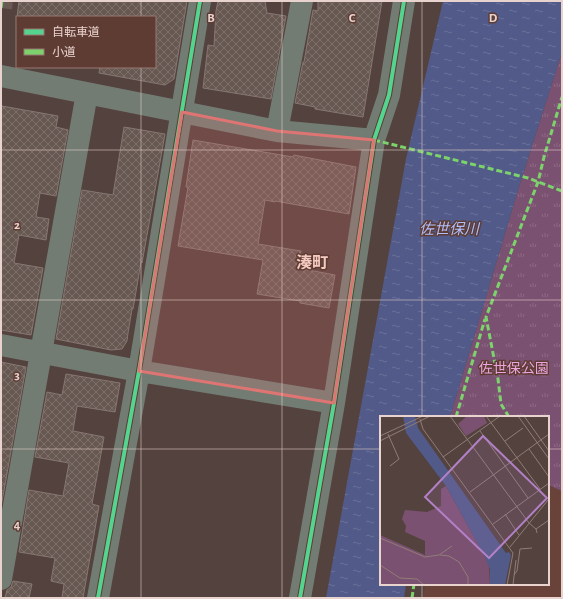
<svg xmlns="http://www.w3.org/2000/svg" width="563" height="599" font-family="'Alegreya Sans','Noto Sans JP',sans-serif">
	<defs>
		<pattern id="grass-tufts" width="24" height="20" patternUnits="userSpaceOnUse"><rect width="24" height="20" fill="#7b5171"/><path d="M3 7l-1-3M5 7V3M7 7l1-3M15 17l-1-3M17 17v-4M19 17l1-3" fill="none" stroke="#8e6984"/></pattern>
		<pattern id="water-ripples" width="26" height="14" patternUnits="userSpaceOnUse"><rect width="26" height="14" fill="#515a88"/><path d="M2 4q2-2 4 0t4 0M15 11q2-2 4 0t4 0" fill="none" stroke="#6a7198"/></pattern>
		<pattern id="building-cross-hatch" width="8" height="8" patternUnits="userSpaceOnUse"><rect width="8" height="8" fill="#675852"/><path d="M0 0l8 8M0 8l8-8" fill="none" stroke="#7d6f6a"/></pattern>
	</defs>
	<rect width="100%" height="100%" fill="#54423e"/>
	<path fill="#69423a" d="M548 485 562 491V598H423L425 584H548Z"/>
	<path fill="url(#grass-tufts)" d="M562 52V491L548 485V417H450L519 187Z"/>
	<path fill="url(#water-ripples)" d="M443 1H562V52L519 187 450 417H381V584H406L404 598H326L406 159Z"/>
	<path fill="url(#building-cross-hatch)" stroke="#867772" d="M19 1H187L174 79 165 85 99 73 100 67H155V17H17Z
		M218 1H265L267 13 286 16 271 99 203 88 208 45 214 46 216 11Z
		M318 1H382L363 117 315 109V107L295 103 303 62H304L313 10 318 11Z
		M2 106 58 116 56 127 68 130 56 196 40 193 36 217 49 219 46 240 19 235 14 263 43 268 31 335 1 330V113Z
		M124 127 165 134 142 263 141 262 133 309H132L128 333 127 341 122 349 111 350 56 339 82 190 113 195Z
		M193 140 293 157 294 155 356 167 349 214 275 201V202L265 200 258 244 301 251 298 268 335 275 329 308 300 303V301L257 294 263 260 178 246 188 187H186Z
		M1 362 26 367 1 507Z
		M66 374 120 383 115 412 77 406 73 431 104 437 92 504 99 506 83 598H62L64 584 51 581 55 558 19 552 29 490 63 496 69 463 35 457 47 392 62 395Z
		M13 581 32 584 29 598H5L7 590 11 587Z"/>
	<g fill="none" stroke-linecap="round" stroke-linejoin="round">
		<path stroke="#6a5854" stroke-width="22" stroke-dasharray="22 11" stroke-linecap="butt" d="M1 8 2 1"/>
		<path stroke="#737c73" stroke-width="22" d="M1 76 277 131 374 140
			M277 131 302 1
			M1 345 139 371 334 403
			M1 579 87 93
			M98 598 139 371 200 1
			M300 598 334 403 374 140 389 95 404 1"/>
		<path stroke="#7cd36c" stroke-width="3" stroke-dasharray="6 3" stroke-linecap="butt" d="M1 8 2 1
			M374 140 528 178 562 191
			M456 417 485 319
			M509 417 501 404 498 379 486 317 538 182 544 157 562 97
			M412 598 414 584"/>
		<g stroke="#5e3c34" stroke-width="6">
			<path id="cycleway" d="M98 598 139 371 200 1
				M300 598 334 403 374 140 389 95 404 1"/>
		</g>
		<use href="#cycleway" stroke="#53d58f" stroke-width="4"/>
	</g>
	<path fill="#df7573" fill-opacity="0.2" stroke="#df7573" stroke-width="3" stroke-linejoin="round" d="M182 112 277 131 374 140 334 403 139 371Z"/>
	<path fill="none" stroke="#e9d3ce" stroke-width="1" stroke-opacity="0.55" d="M141 1V17M282 1V598M422 1V417M141 67V598M1 150H562M1 300H562M1 449H381M548 449H562M422 584V598"/>
	<g text-anchor="middle" dominant-baseline="central" stroke-width="3" stroke-linejoin="round" paint-order="stroke">
		<g font-size="14" fill="#eca4df" stroke="#5e3c34">
			<text x="514" y="369">佐世保公園</text>
		</g>
		<g font-size="15" font-style="italic" fill="#afbffe" stroke="#5e3c34">
			<text x="449" y="229">佐世保川</text>
		</g>
		<g font-size="16" font-weight="bold" fill="#f5cbc1" stroke="#5e3c34">
			<text x="312" y="263">湊町</text>
		</g>
	</g>
	<g transform="translate(380 416)">
		<rect width="169" height="169" fill="#54423e"/>
		<path d="M87 0H104L107 7 86 20 78 8ZM66 70 109 148 110 169H0V119L45 139V125L25 116 26 110 22 103 25 94 47 96 61 90V73Z" fill="#7b5171"/>
		<path d="M37 142 77 148 74 166 35 160ZM4 153 9 163 0 168V155Z" fill="#7b5171"/>
		<path d="M23 0H35L38 12 126 137 129 136 131 139 125 169H110V153L104 139 66 70 26 17Z" fill="#515a88"/>
		<path fill="none" stroke="#907c78" stroke-width="1" d="M70 0 149 107 156 113 157 117M106 0 160 73M138 0 169 43M144 0 169 35M40 3 43 13 133 137 127 169M100 15 148 82M8 18 19 43 10 50M0 20 43 0M0 25 50 0M125 25 143 12M149 33 169 61M63 41 120 0M90 76 169 18M125 98 139 119M113 108 169 67M156 113 169 104M0 122 45 141 59 139 72 130M130 131 168 84M60 139 69 140 79 146 88 161V169M0 149 20 162 37 163 44 169M134 159 137 155 140 133 152 132M133 169 136 144"/>
		<path fill="#b280c6" fill-opacity="0.15" stroke="#b280c6" stroke-width="2" d="M103 20 167 82 109 142 45 81Z"/>
		<rect width="169" height="169" fill="none" stroke="#e9d3ce" stroke-width="2"/>
	</g>
	<g font-size="13" text-anchor="middle" font-weight="bold" fill="#e9d3ce" stroke="#5e3c34" stroke-width="3" stroke-linejoin="round" paint-order="stroke">
		<text x="211" y="22">B</text>
		<text x="352" y="22">C</text>
		<text x="493" y="22">D</text>
		<text x="17" y="229">2</text>
		<text x="17" y="379">3</text>
		<text x="17" y="529">4</text>
	</g>
	<rect width="563" height="599" fill="none" stroke="#e9d3ce" stroke-width="4"/>
	<rect x="16" y="16" width="140" height="52" fill="#5e3c34" stroke="#967872"/>
	<rect x="24" y="29" width="20" height="6" fill="#53d58f" stroke="#967872"/>
	<text x="52" y="36" font-size="12" fill="#e9d3ce">自転車道</text>
	<rect x="24" y="49" width="20" height="6" fill="#7cd36c" stroke="#967872"/>
	<text x="52" y="56" font-size="12" fill="#e9d3ce">小道</text>
</svg>
